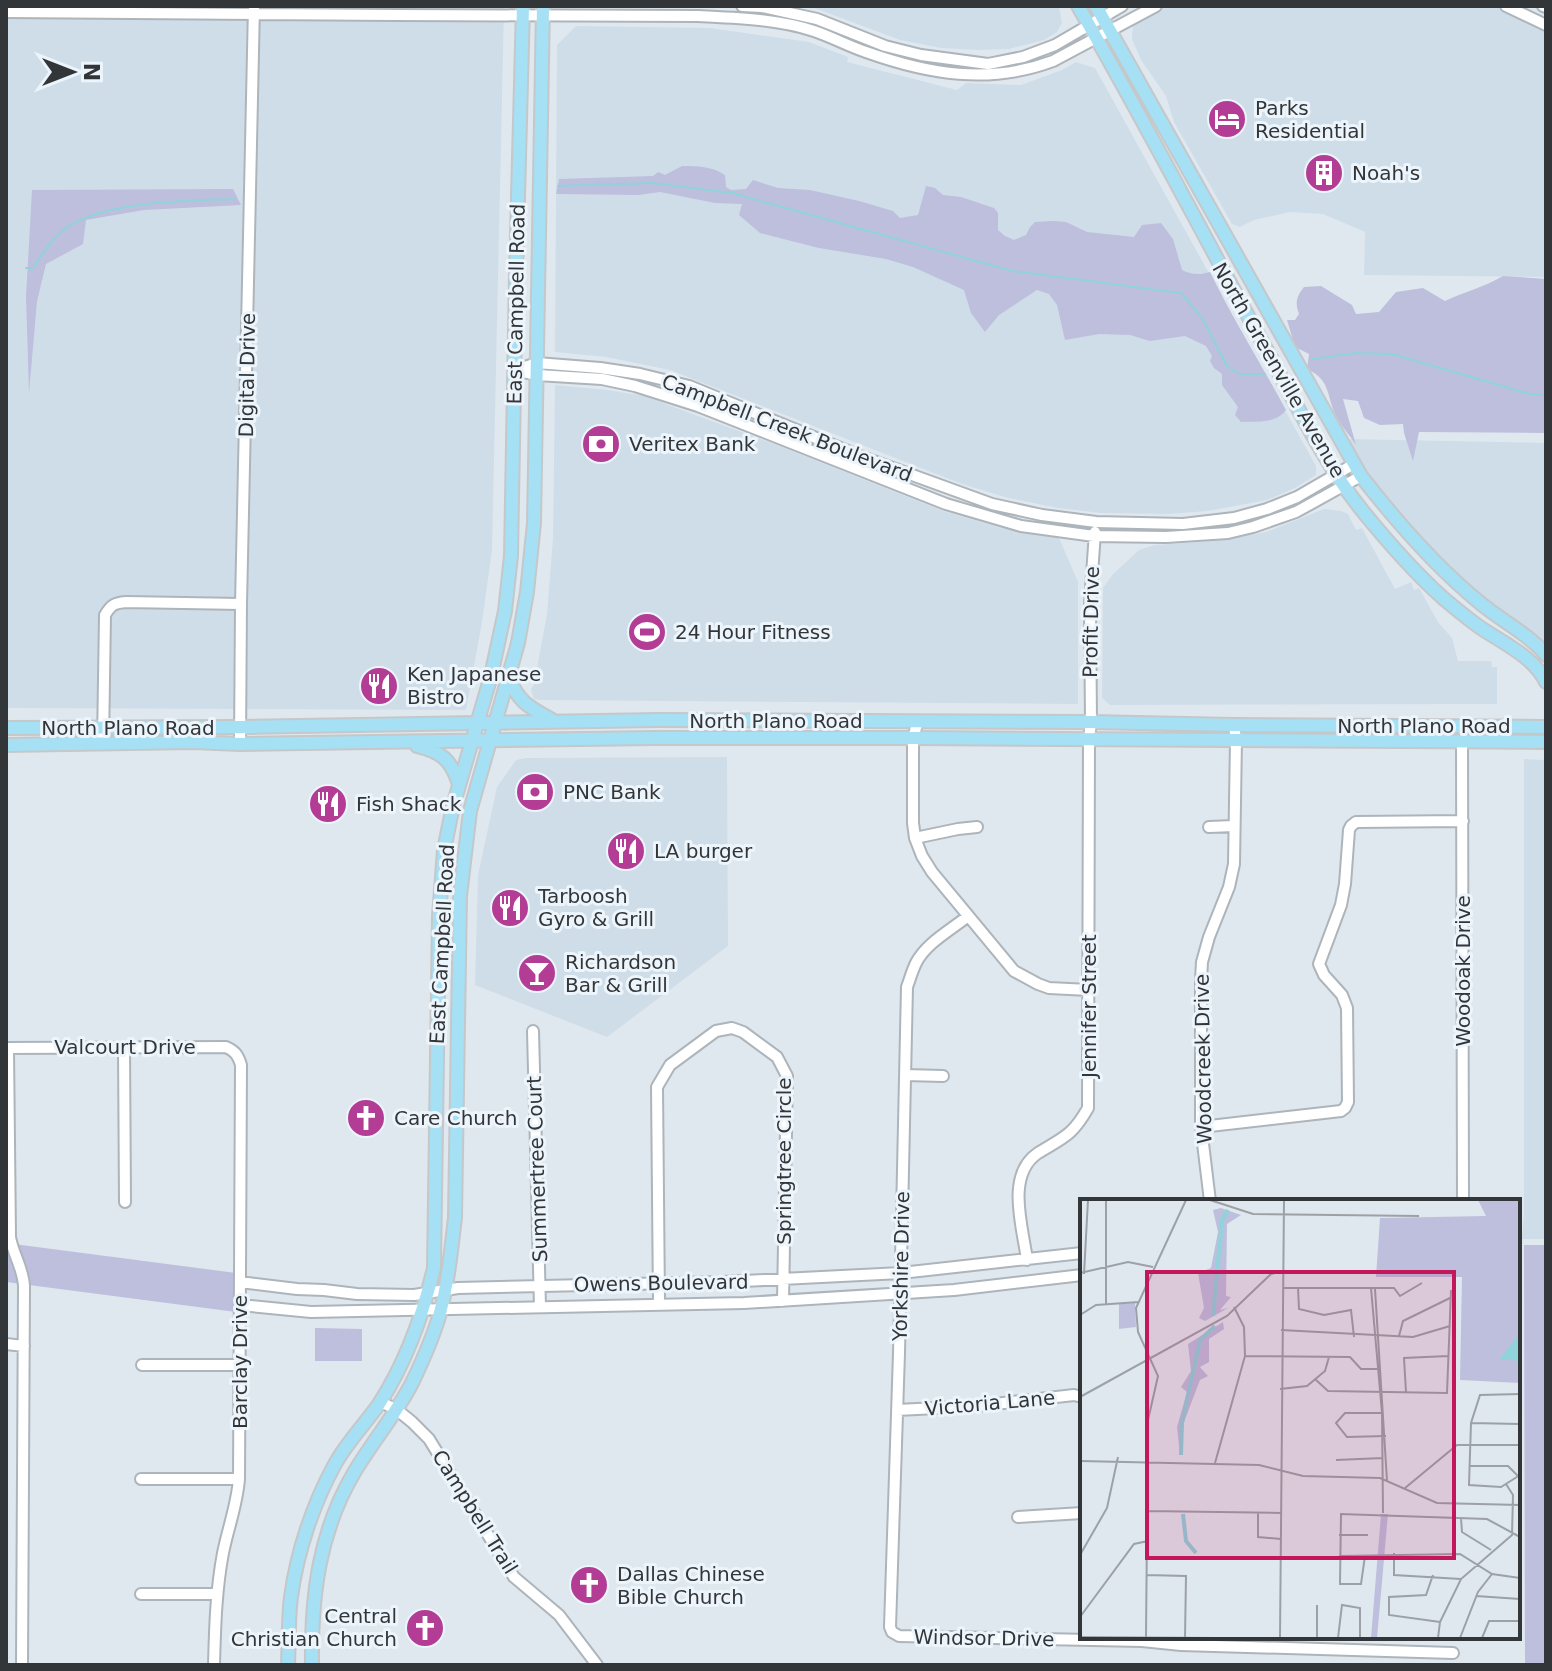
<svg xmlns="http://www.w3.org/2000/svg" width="1552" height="1671" font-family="'DejaVu Sans',sans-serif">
	<rect width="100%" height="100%" fill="#e0e8ef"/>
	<path fill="#cfdde9" d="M6 6H504L492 550 482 622 466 710 6 708Z
		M809 6H1059L1062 23 1057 32 1044 40 1009 49 979 50 941 48 900 40Z
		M1166 6H1496L1546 32V289L1545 277 1364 275 1365 232 1323 214 1290 212 1254 220 1240 227 1232 224 1174 122 1166 96 1141 60 1132 39 1133 24Z
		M576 26 710 28 809 42 848 57 847 62 957 90 966 83 1021 85 1062 70 1076 62 1095 68 1316 466V475L1295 488 1267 500 1208 511 1168 514 1101 513 1058 508 1008 498 962 484 670 370 606 357 555 352 557 45Z
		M555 385 608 390 644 396 782 447 943 511 1001 528 1059 538 1078 582V704L539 700 534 699 531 690 534 684 547 614 553 538Z
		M1346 439 1546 443V651L1483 600 1409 524 1370 477Z
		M1324 509 1341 511 1348 514 1356 530 1362 528 1395 589 1411 582 1414 590 1419 588 1438 622 1452 638 1458 661H1491L1492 667H1497V704L1110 705 1102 698 1103 588 1113 574 1139 550 1155 545 1212 541 1266 532Z
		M727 757 728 946 607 1037 475 985 478 875 497 787 516 760 525 758Z
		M1524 759 1546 760V1239H1522L1524 1214Z"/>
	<path fill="#bdbfdd" d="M682 166C698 166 711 166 725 175L726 187 731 190 746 189 753 180 778 188 810 190 859 201 893 211 900 218 918 215 926 186 935 188 943 195 961 197 994 208 998 213V230L1005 236 1014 240 1026 235 1030 227 1035 222 1054 221 1066 222 1087 232 1134 237 1142 225 1161 223 1173 239 1182 270C1191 275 1200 275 1210 272 1233 319 1261 364 1286 410 1276 424 1256 421 1241 422L1235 415 1238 407 1222 385V374L1214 368 1210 361 1212 356 1206 346 1185 336 1150 341 1130 335 1099 334 1065 340 1057 305 1049 294 1037 290 999 315 985 332 971 313 964 290 913 267 886 259 819 248 760 233 739 215 742 204 715 203 660 192 638 195 556 194 559 179C591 178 623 177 653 176L658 172 665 175Z
		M233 189 241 205 144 210 86 220 83 244 46 264 37 301 29 393 26 297 32 190Z
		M1503 276 1546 279V433L1419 432 1413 461 1404 433 1403 424 1380 425 1364 418 1358 401 1343 399 1356 445C1350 436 1342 427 1337 418 1326 398 1332 380 1307 369L1309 354 1295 347 1287 320H1295L1299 314C1295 303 1296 297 1304 287L1321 286 1352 305 1356 314 1379 312 1396 292 1423 288 1445 301C1464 292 1485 287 1503 276Z
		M6 1243 236 1273V1312L6 1282Z
		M1524 1245H1546V1665H1525Z
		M315 1328 362 1329V1361H315Z"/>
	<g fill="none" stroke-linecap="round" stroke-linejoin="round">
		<path stroke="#90d3db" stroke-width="2" d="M558 186 654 183 732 193 1012 271 1181 293 1202 318 1227 366 1240 374H1265
			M26 268H33C41 256 49 243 60 233 95 200 188 201 235 199
			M1313 359 1356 353 1392 354 1530 394 1546 395"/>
		<g stroke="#adb5bb" stroke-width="14">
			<path id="minor" d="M742 6 762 7 817 19 885 46 921 55 988 64 1023 57 1055 45 1122 6
				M1506 6 1546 25
				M1543 6 1546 7
				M6 12 396 15 698 16C737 18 777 19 814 31 832 37 848 46 866 52 928 74 989 85 1053 61L1156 6
				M514 370 537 375 602 379 635 386 698 406 946 504 1021 526 1094 536 1166 537 1228 533 1253 527 1296 512 1361 476
				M516 370 537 363 600 368 640 374 689 386 860 456 992 504 1042 515 1096 522 1183 524 1234 518 1267 509 1297 497 1354 464
				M918 721 913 738V823L915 838 922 856 932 872 1014 971 1038 984 1049 988 1089 990
				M1462 742 1463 1201
				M103 743 105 615C111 605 114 603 126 602L241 604
				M240 744 241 604 254 6
				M1209 827 1234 826
				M915 838 958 829 977 827
				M968 916C951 930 926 943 916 963 912 971 910 979 907 987L899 1353 890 1627 892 1632 899 1636 1142 1641 1181 1645 1453 1653
				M533 1031 540 1307
				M124 1047 125 1202
				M6 1048 226 1047C235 1051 238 1055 241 1065L239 1479C237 1505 228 1528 223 1553 216 1590 215 1627 214 1665
				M8 1048 10 1237C13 1254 23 1268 24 1286L22 1665
				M905 1075 943 1076
				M1201 1127 1341 1111 1345 1108 1348 1102 1347 1008 1342 995 1324 975 1319 964 1341 905 1345 884 1349 830 1351 826 1356 822 1463 821
				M1210 1201 1201 1127V980L1202 962 1209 937 1229 887 1234 864 1236 740 1234 725
				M1027 1260C1023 1228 1005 1175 1038 1153 1064 1137 1072 1136 1088 1108L1089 739 1091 722 1090 603 1095 532
				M240 1282 297 1289 324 1290 357 1294 414 1295 458 1288 722 1282 901 1273 1082 1253
				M659 1304 657 1087 670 1065 716 1031 732 1028 743 1032 777 1057 787 1076 783 1301
				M240 1305 311 1312 744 1303 954 1290 1082 1275
				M6 1344 24 1346
				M142 1365H240
				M380 1402 396 1409 412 1422 429 1439 514 1577 559 1615 597 1665
				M897 1410 977 1406 1074 1395 1082 1397
				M141 1479H239
				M1018 1517 1082 1513
				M141 1594H216"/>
		</g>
		<g stroke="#c6c7c8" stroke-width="16">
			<path id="major" d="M1078 6C1143 118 1202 233 1265 347 1295 401 1322 460 1361 509 1386 540 1413 571 1443 598 1455 608 1468 619 1481 628 1503 643 1534 657 1546 682
				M1096 6 1361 476C1396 521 1434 565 1479 602 1500 620 1529 634 1546 655
				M509 677C518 703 531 708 554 721
				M6 728 240 727 658 720 1091 722 1234 725 1546 727
				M6 745 193 742 240 744 654 738H913L1546 742
				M417 746C442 752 451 760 459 784
				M288 1665C289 1642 288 1620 291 1597 297 1552 313 1504 335 1464 347 1442 365 1424 379 1404 405 1364 423 1314 434 1268L439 916 444 850 453 806 491 676 505 611 511 556 516 274 523 6
				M312 1665C311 1596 319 1531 355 1471 373 1441 396 1414 412 1383 423 1360 435 1334 441 1309 449 1279 451 1249 455 1218L460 896 470 811 518 643 527 592 534 523 543 6"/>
		</g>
		<use href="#minor" stroke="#fff" stroke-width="10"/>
		<use href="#major" stroke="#a5e0f5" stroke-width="12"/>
	</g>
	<defs>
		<g id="hotel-disc" transform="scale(2)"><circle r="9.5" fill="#b33d95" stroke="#edf5fc"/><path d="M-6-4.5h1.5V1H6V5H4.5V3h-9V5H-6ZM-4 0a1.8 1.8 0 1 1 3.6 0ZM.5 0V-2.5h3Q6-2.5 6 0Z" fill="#fff"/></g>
		<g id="building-disc" transform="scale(2)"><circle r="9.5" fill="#b33d95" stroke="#edf5fc"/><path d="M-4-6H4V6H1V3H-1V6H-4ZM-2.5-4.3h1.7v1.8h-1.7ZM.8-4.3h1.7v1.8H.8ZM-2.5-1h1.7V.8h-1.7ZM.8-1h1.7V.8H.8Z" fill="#fff"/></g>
		<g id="bank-disc" transform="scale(2)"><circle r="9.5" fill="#b33d95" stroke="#edf5fc"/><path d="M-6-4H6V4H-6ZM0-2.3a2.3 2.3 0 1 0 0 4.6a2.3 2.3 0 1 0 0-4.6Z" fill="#fff"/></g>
		<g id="stadium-disc" transform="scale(2)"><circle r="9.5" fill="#b33d95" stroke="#edf5fc"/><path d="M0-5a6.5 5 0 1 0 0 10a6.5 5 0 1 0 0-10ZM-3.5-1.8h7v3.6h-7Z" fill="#fff"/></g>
		<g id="restaurant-disc" transform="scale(2)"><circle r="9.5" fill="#b33d95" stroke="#edf5fc"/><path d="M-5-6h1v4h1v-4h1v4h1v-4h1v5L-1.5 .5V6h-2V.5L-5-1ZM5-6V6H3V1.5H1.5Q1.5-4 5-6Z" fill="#fff"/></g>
		<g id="bar-disc" transform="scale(2)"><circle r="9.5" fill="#b33d95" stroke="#edf5fc"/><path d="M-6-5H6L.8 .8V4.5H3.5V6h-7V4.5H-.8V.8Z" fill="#fff"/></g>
		<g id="church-disc" transform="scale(2)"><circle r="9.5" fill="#b33d95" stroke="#edf5fc"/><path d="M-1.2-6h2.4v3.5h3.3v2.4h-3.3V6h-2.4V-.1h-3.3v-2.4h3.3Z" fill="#fff"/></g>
	</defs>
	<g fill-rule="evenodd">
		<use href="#hotel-disc" x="1227" y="119"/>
		<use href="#building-disc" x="1324" y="173"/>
		<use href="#bank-disc" x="601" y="444"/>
		<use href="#stadium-disc" x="647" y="632"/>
		<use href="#restaurant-disc" x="379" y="686"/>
		<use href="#bank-disc" x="535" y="792"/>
		<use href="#restaurant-disc" x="328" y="804"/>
		<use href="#restaurant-disc" x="626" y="851"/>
		<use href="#restaurant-disc" x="510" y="908"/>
		<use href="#bar-disc" x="537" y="973"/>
		<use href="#church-disc" x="366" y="1118"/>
		<use href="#church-disc" x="589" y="1585"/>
		<use href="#church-disc" x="425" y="1628"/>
	</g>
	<g text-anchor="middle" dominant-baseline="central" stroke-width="6" stroke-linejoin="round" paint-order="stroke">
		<g font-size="20" fill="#333639" stroke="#edf5fc" text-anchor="start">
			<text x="1255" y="108">Parks<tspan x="1255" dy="23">Residential</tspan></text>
			<text x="1352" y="173">Noah's</text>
			<text x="629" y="444">Veritex Bank</text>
			<text x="675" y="632">24 Hour Fitness</text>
			<text x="407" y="674">Ken Japanese<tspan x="407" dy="23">Bistro</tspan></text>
			<text x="563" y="792">PNC Bank</text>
			<text x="356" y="804">Fish Shack</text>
			<text x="654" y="851">LA burger</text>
			<text x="538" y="896">Tarboosh<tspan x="538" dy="23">Gyro &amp; Grill</tspan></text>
			<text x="565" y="962">Richardson<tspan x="565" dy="23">Bar &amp; Grill</tspan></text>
			<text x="394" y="1118">Care Church</text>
			<text x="617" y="1574">Dallas Chinese<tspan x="617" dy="23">Bible Church</tspan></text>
			<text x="397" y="1616" text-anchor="end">Central<tspan x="397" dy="23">Christian Church</tspan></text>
		</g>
		<g font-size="20" fill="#333639" stroke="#edf5fc">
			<text transform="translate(516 304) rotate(-89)">East Campbell Road</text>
			<text transform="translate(1279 370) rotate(60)">North Greenville Avenue</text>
			<text transform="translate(247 375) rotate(-89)">Digital Drive</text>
			<text transform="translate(787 428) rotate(21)">Campbell Creek Boulevard</text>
			<text transform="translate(1091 622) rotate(-89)">Profit Drive</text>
			<text x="776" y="721">North Plano Road</text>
			<text x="1424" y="726">North Plano Road</text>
			<text x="128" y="728">North Plano Road</text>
			<text transform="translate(442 944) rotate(-87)">East Campbell Road</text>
			<text transform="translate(1463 971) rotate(-90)">Woodoak Drive</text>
			<text transform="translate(1089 1006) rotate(-90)">Jennifer Street</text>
			<text x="125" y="1047">Valcourt Drive</text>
			<text transform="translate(1203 1059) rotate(-91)">Woodcreek Drive</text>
			<text transform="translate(784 1161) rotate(-90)">Springtree Circle</text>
			<text transform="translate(537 1169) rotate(-92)">Summertree Court</text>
			<text transform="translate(901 1266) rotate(-89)">Yorkshire Drive</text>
			<text transform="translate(661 1283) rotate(-1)">Owens Boulevard</text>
			<text transform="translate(240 1362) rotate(-90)">Barclay Drive</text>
			<text transform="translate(990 1403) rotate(-5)">Victoria Lane</text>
			<text transform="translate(475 1512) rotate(58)">Campbell Trail</text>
			<text transform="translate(984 1638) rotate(1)">Windsor Drive</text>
		</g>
	</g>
	<g transform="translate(1080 1199)">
		<rect width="440" height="440" fill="#e0e8ef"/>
		<path d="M398 1H440V184L380 181 382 78H296L300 19 406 17ZM141 9 161 16 147 25 146 97 151 98 140 111 148 109 125 122 119 119 124 109 118 74 131 69 138 33 133 11ZM55 104 56 128 39 130V105ZM143 123 144 130 129 140V163L120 168 128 177 120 181 104 223 100 256 97 228 107 193 101 188 111 172 108 145ZM301 315H308L297 439H291Z" fill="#bdbfdd"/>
		<path d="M440 121V162L420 160 439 135Z" fill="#90d3db"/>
		<path fill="none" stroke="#90d3db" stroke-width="4" d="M133 117 142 21 148 11M101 256 102 224 120 141 135 127M103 315 106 342 116 354"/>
		<path fill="none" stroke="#9ba1a6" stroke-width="2" d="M130 1 173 15 339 17M0 74 48 63 73 68M4 75 8 1M203 89H314L320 97 342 84M218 89 219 110 244 116 271 111 274 138M291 89 302 214 303 314M295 90 307 282M26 106V1M0 116 16 106 59 103M201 131 333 138 370 127M319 137 323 122 370 99M164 157 270 158 281 170H298M235 180 248 192 367 194 371 91M200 190 227 187 245 172 249 158M326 193 324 159 368 157M440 195 400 196 391 224 389 286 421 288 440 276M0 198 147 117 191 75 203 72M303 214H265L256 224 267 238 306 237M391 224 440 225M256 261 303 259M0 262 179 266 223 277 300 279 357 304 440 306M135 264 165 157 164 128 154 108M389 267H428L438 277M325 289 377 246H440M67 312 202 314M178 314V338L201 340M381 319 382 333 411 351M259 336H288M314 354V376L381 380M0 356 27 309 38 258M259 357 380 355 412 375 440 379M285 357 281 385H260L261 315 407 320 440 338M66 376 106 377 105 439M353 376 346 396 309 398V416L360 423M396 397 440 400M237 406V439M0 418 54 345 68 342M0 438 137 439M66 438 68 221 78 177 58 133 56 109 106 1M200 439 204 1M258 439 262 406 280 409V439M358 439 360 423 381 380 432 336 433 296 426 285M380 439 398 393 412 375M402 439 409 422H440"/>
		<path fill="#c2185b" fill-opacity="0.15" stroke="#c2185b" stroke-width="4" d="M67 73H374V359H67Z"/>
		<rect width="440" height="440" fill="none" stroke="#333639" stroke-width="4"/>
	</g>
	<rect width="1552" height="1671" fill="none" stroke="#333639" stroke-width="16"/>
	<g transform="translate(72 72) rotate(90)" stroke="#edf5fc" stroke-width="6" paint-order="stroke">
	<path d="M0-6L14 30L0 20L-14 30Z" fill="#333639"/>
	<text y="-12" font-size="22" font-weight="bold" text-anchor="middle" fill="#333639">N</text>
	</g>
</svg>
